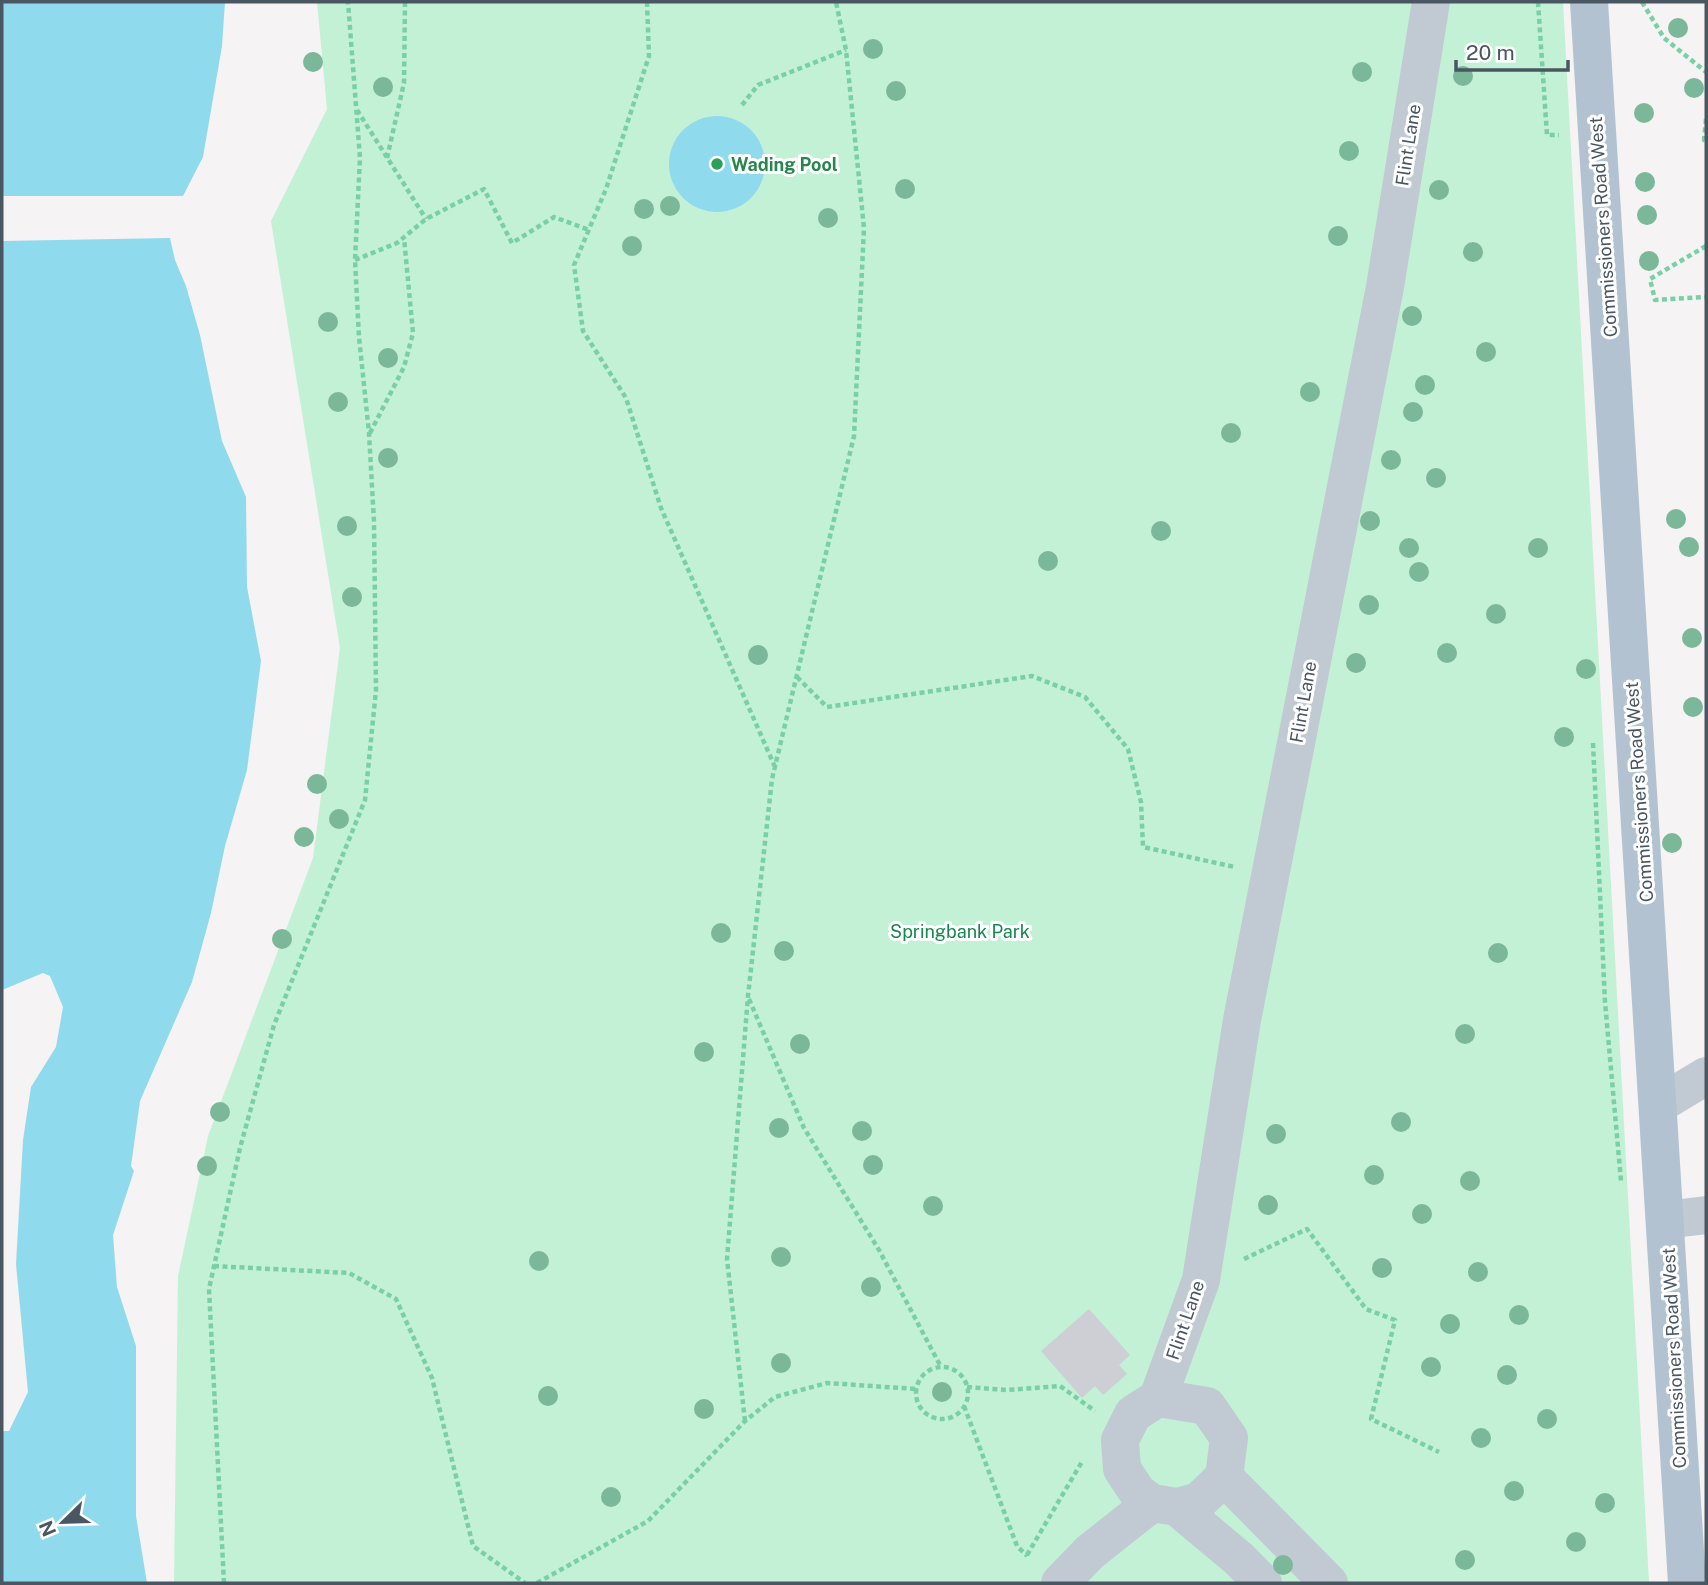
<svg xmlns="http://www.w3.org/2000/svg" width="1708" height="1585" font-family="'Public Sans',sans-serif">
	<rect width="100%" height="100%" fill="#f5f3f3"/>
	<path fill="#c3f1d5" d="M317 2H1563L1649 1583H174L178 1276 208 1136 313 858 340 648 271 221 327 109Z"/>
	<path fill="#90daee" d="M2 2H225L222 46 203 157 183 196H2Z
		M669 164a48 48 0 1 1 96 0a48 48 0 1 1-96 0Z
		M170 238 175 260 186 286 200 335 222 441 246 497 247 587 261 661 247 770 225 846 211 913 192 982 140 1101 131 1166 134 1171 113 1235 117 1287 136 1346V1516L147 1583H2V1431H9L28 1392 16 1264 23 1140 31 1087 56 1047 63 1007 50 976 43 973 2 990V241Z"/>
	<path fill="#cdcfd5" d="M1089 1309 1130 1355 1119 1365 1127 1374 1103 1395 1095 1386 1082 1398 1041 1351Z"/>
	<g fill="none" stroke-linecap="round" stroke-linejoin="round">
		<path stroke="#7ad0a6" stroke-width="4.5" stroke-dasharray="5 3.5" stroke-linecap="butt" d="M647 2 649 56 606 189 574 265 583 331 626 398 661 508 775 767
			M1538 2 1547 135H1559
			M1642 2 1664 38 1706 72
			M742 105 758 85 846 50
			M357 110 426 219
			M1706 119 1704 140 1706 141
			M387 158 404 83 405 2
			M1706 246 1650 279 1655 300 1706 297
			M355 260 397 243 426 219 484 189 512 243 554 217 589 230
			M370 433 404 367 413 333 404 238
			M797 677 827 707 1032 676 1085 697 1128 749 1141 802 1143 847 1235 867
			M1593 743 1605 1002 1621 1181
			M749 999 804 1128 879 1250 941 1367
			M1244 1259 1307 1229 1366 1309 1395 1320 1371 1419 1439 1452
			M214 1266 349 1273 396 1299 432 1378 473 1546 525 1583
			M916 1393a26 26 0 1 1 52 0a26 26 0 1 1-52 0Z
			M967 1387 1007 1390 1060 1386 1095 1411
			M964 1406 1017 1546 1027 1556
			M745 1421 727 1259 748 996 772 779 854 436 864 228 846 50 836 2
			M1027 1555 1083 1460
			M224 1583 209 1289 240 1148 274 1025 365 800 376 690 374 522 369 433 359 337 355 260 360 158 348 2
			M537 1583 648 1521 745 1421 775 1397 827 1383 916 1389"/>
		<path stroke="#c1cad2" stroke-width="38" d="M1658 1105 1706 1076
			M1665 1220 1706 1215
			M1158 1398 1201 1280 1242 1020 1385 287 1431 2
			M1158 1398 1207 1406 1229 1438 1224 1477 1199 1501 1177 1507 1152 1503 1138 1493 1122 1469 1120 1440 1133 1414Z
			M1224 1477 1329 1583
			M1177 1507 1239 1559 1263 1583
			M1060 1583 1090 1552 1152 1503"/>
		<path stroke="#b3c2d1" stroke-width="38" d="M1589 2 1687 1583"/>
	</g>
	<g fill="#7bb799">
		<circle cx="1678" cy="28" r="10"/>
		<circle cx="873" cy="49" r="10"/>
		<circle cx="313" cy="62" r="10"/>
		<circle cx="1362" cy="72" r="10"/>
		<circle cx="1463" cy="76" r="10"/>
		<circle cx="383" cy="87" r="10"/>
		<circle cx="1694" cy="88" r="10"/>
		<circle cx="896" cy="91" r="10"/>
		<circle cx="1644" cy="113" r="10"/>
		<circle cx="1349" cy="151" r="10"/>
		<circle cx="1645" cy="182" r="10"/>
		<circle cx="905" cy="189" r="10"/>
		<circle cx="1439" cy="190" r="10"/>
		<circle cx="670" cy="206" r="10"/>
		<circle cx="644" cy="209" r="10"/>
		<circle cx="1647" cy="215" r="10"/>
		<circle cx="828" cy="218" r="10"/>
		<circle cx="1338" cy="236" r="10"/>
		<circle cx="632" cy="246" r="10"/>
		<circle cx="1473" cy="252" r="10"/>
		<circle cx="1649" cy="261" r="10"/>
		<circle cx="1412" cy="316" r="10"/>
		<circle cx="328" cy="322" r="10"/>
		<circle cx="1486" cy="352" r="10"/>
		<circle cx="388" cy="358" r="10"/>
		<circle cx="1425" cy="385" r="10"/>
		<circle cx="1310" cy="392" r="10"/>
		<circle cx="338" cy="402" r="10"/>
		<circle cx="1413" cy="412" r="10"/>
		<circle cx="1231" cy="433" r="10"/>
		<circle cx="388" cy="458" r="10"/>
		<circle cx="1391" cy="460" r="10"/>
		<circle cx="1436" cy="478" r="10"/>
		<circle cx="1676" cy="519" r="10"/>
		<circle cx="1370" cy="521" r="10"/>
		<circle cx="347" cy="526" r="10"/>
		<circle cx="1161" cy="531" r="10"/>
		<circle cx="1689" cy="547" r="10"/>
		<circle cx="1409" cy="548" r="10"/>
		<circle cx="1538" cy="548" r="10"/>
		<circle cx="1048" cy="561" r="10"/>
		<circle cx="1419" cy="572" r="10"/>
		<circle cx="352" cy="597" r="10"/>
		<circle cx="1369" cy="605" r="10"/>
		<circle cx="1496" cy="614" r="10"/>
		<circle cx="1692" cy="638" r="10"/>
		<circle cx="1447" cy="653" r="10"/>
		<circle cx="758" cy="655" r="10"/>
		<circle cx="1356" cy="663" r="10"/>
		<circle cx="1586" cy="669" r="10"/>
		<circle cx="1693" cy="707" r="10"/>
		<circle cx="1564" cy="737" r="10"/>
		<circle cx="317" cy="784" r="10"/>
		<circle cx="339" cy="819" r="10"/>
		<circle cx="304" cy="837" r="10"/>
		<circle cx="1672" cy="843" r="10"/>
		<circle cx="721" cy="933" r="10"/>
		<circle cx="282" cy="939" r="10"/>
		<circle cx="784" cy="951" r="10"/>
		<circle cx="1498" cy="953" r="10"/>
		<circle cx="1465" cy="1034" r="10"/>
		<circle cx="800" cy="1044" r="10"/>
		<circle cx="704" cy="1052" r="10"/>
		<circle cx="220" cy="1112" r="10"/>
		<circle cx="1401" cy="1122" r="10"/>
		<circle cx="779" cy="1128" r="10"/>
		<circle cx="862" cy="1131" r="10"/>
		<circle cx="1276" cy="1134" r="10"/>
		<circle cx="873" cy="1165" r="10"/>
		<circle cx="207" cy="1166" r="10"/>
		<circle cx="1374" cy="1175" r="10"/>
		<circle cx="1470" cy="1181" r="10"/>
		<circle cx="1268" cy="1205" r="10"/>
		<circle cx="933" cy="1206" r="10"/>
		<circle cx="1422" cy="1214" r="10"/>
		<circle cx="781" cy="1257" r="10"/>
		<circle cx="539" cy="1261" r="10"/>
		<circle cx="1382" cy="1268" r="10"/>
		<circle cx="1478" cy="1272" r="10"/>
		<circle cx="871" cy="1287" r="10"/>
		<circle cx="1519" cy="1315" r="10"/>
		<circle cx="1450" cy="1324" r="10"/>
		<circle cx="781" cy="1363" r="10"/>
		<circle cx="1431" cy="1367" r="10"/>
		<circle cx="1507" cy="1375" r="10"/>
		<circle cx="942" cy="1392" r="10"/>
		<circle cx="548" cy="1396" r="10"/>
		<circle cx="704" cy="1409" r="10"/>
		<circle cx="1547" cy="1419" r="10"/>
		<circle cx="1481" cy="1438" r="10"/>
		<circle cx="1514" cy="1491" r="10"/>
		<circle cx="611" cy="1497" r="10"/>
		<circle cx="1605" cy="1503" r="10"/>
		<circle cx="1576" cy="1542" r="10"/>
		<circle cx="1465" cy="1560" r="10"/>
		<circle cx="1283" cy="1565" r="10"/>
	</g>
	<circle fill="#2e9e5b" stroke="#fff" stroke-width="2.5" cx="717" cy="164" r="7"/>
	<g text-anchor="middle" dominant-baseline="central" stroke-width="6" stroke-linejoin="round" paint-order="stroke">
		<g font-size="18" fill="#4a5661" stroke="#fff">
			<text transform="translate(1408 145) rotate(-81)">Flint Lane</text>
			<text transform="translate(1603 227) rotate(-94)">Commissioners Road West</text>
			<text transform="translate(1303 702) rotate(-80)">Flint Lane</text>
			<text transform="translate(1639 792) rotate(-94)">Commissioners Road West</text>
			<text transform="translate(1185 1320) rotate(-71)">Flint Lane</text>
			<text transform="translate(1674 1358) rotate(-93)">Commissioners Road West</text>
		</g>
		<g font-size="18" font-weight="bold" fill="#27864d" stroke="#fff" text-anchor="start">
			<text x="731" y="164">Wading Pool</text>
		</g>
		<g font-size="18" fill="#17864f" stroke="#fff">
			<text x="960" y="931">Springbank Park</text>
		</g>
	</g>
	<rect width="1708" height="1585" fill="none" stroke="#4a5661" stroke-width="7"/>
	<g transform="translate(63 1522) rotate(247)" stroke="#ffffff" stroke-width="5" paint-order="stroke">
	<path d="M0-5L12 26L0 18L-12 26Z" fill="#4a5661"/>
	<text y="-10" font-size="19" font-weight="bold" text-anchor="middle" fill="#4a5661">N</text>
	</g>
	<path d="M1456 60v10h112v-10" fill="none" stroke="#4a5661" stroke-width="3.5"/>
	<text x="1466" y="60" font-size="21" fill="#4a5661" stroke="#ffffff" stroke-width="5" paint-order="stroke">20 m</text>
</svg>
